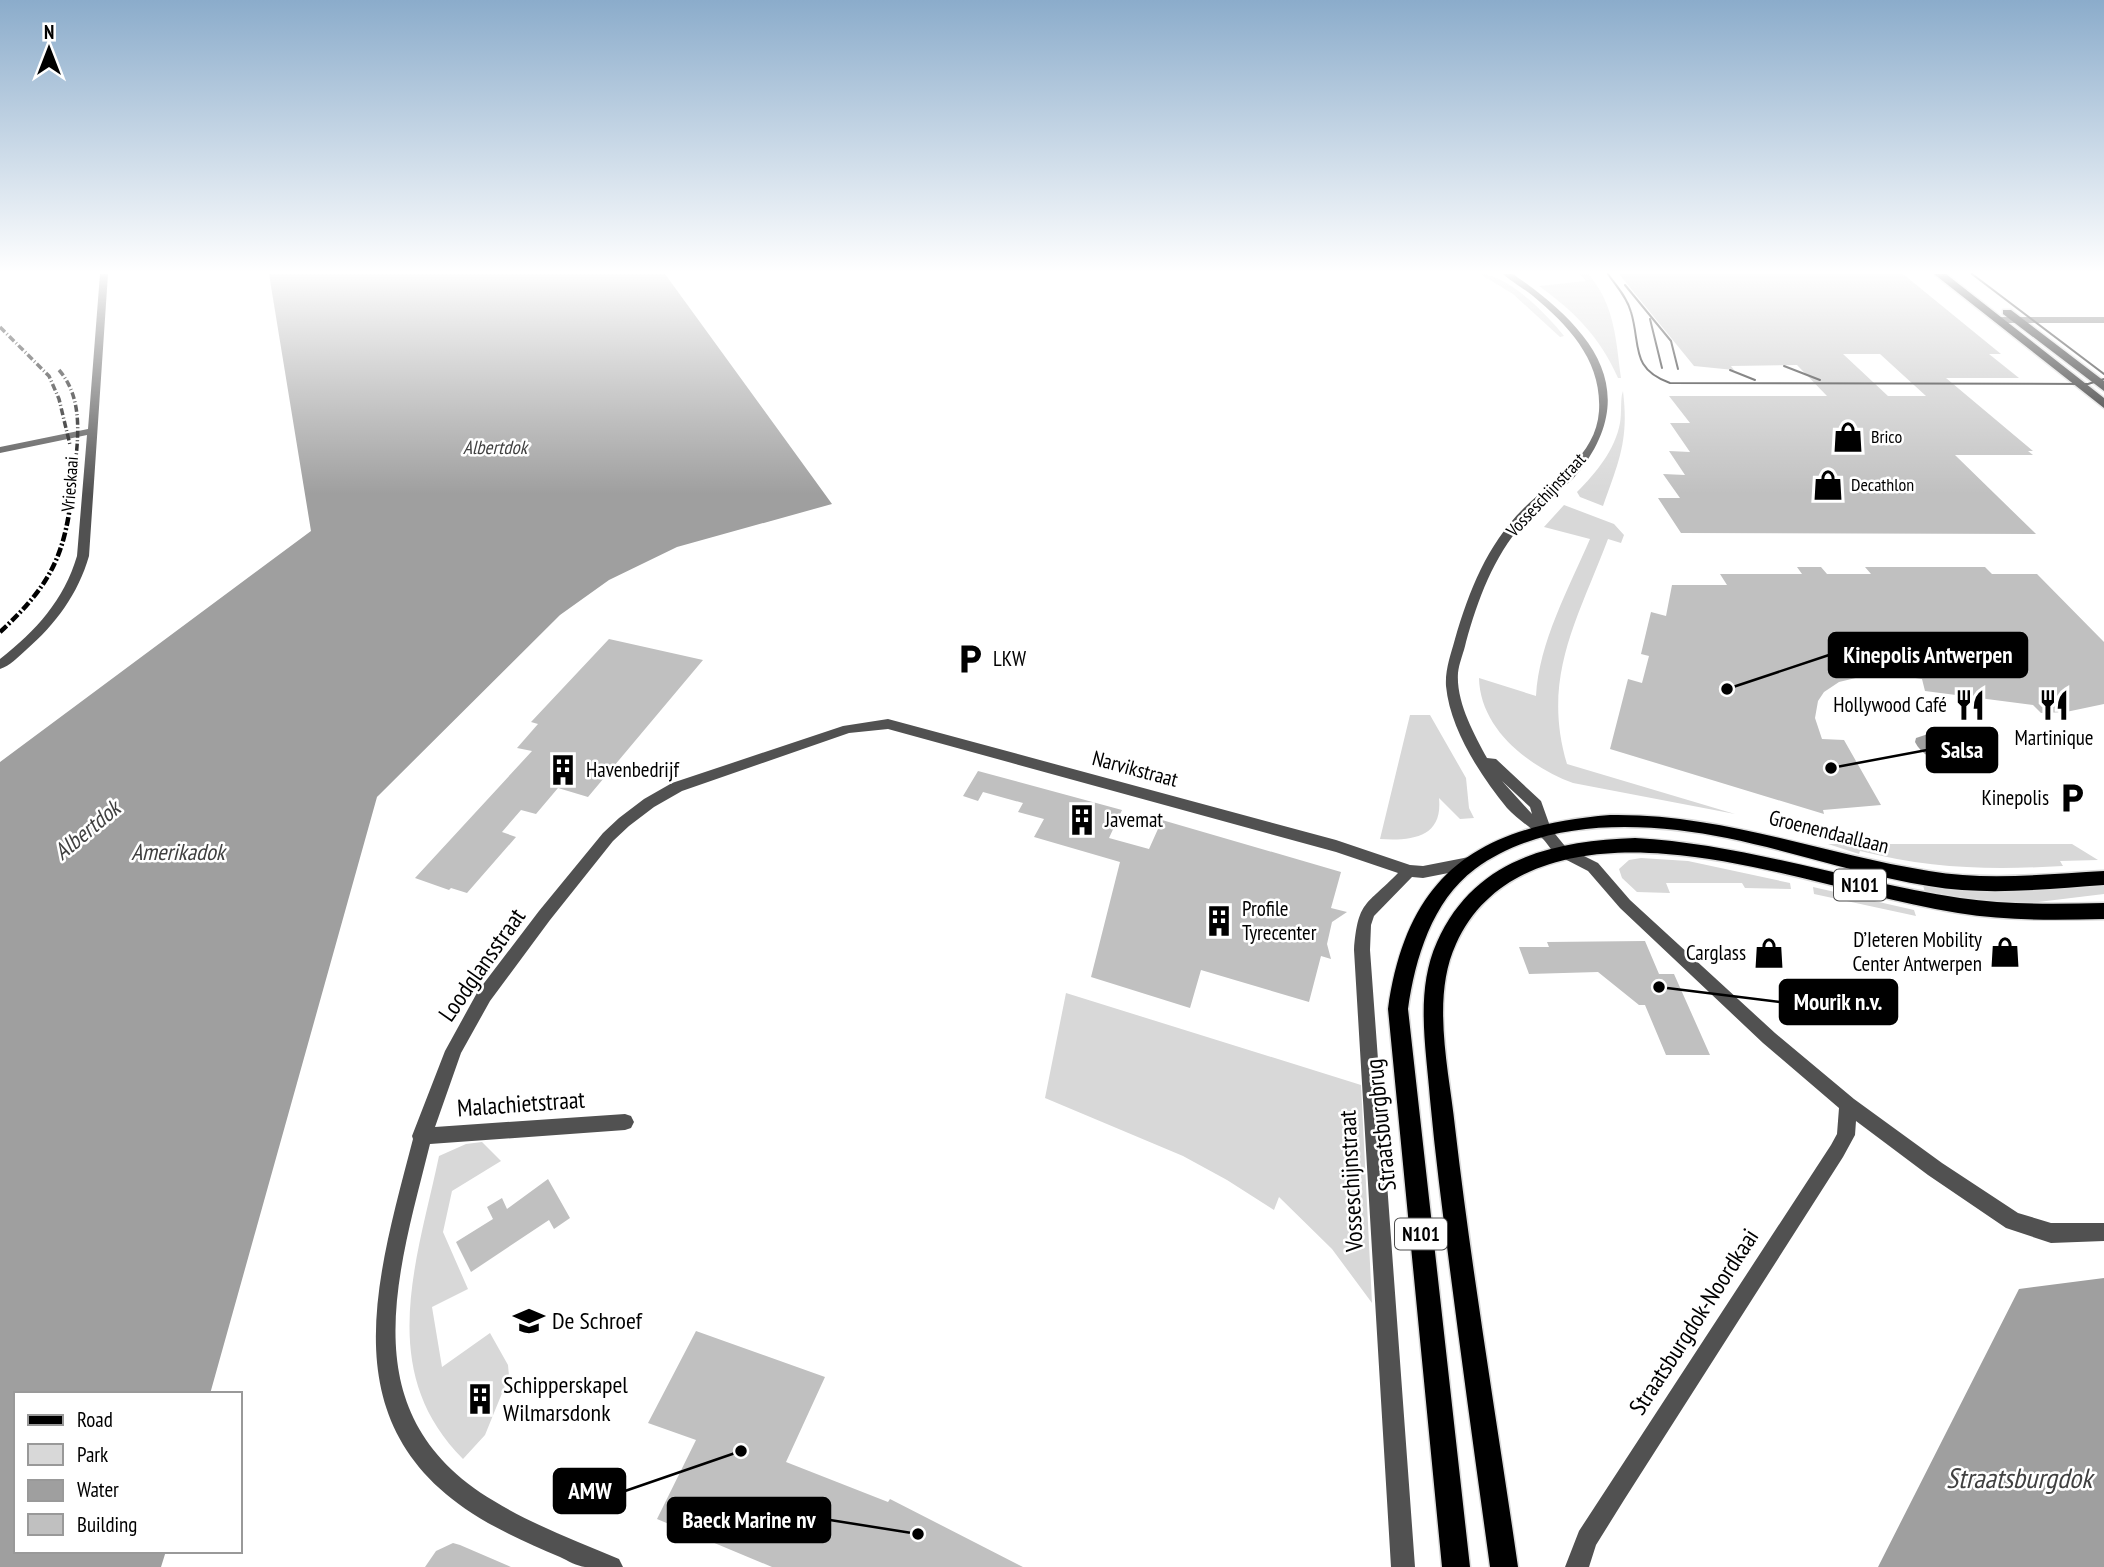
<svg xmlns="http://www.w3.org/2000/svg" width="2104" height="1567" viewBox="0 0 2104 1567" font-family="'PT Sans Narrow',sans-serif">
  <rect width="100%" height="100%" fill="#fff"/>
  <path fill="#d8d8d8" d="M1480 274C1507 274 1548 315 1564 336L1560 337 1513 294Z
    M1580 274H1588C1615 304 1616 341 1621 378H1618C1600 337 1575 312 1539 286L1586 281Z
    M1623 391C1629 440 1619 461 1603 506L1580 497 1577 492C1596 473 1615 450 1620 423 1622 413 1620 398 1623 391Z
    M1564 505 1614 524 1624 535 1621 543 1608 539C1578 619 1541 677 1567 764L1735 814 1573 783C1529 767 1480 729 1479 678L1536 696C1539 642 1569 588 1590 539L1544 527Z
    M1410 715H1430L1466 778 1469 808 1474 818 1460 819 1439 798C1443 837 1413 841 1380 839Z
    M1828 844H2072L2098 860 2060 861 2063 866C1990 870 1932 869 1860 851L1859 854Z
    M1641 858 1688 861 1790 883 1791 889 1745 888 1742 883H1666L1670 893 1637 892 1622 878 1619 869 1629 860Z
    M1923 885 2005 892 2104 885V894L2030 903 1982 901 1925 893Z
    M1813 887 1914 910 1916 916 1814 894Z
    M1066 993 1361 1085 1372 1303 1332 1249 1279 1197 1274 1210 1227 1180 1183 1156 1045 1098Z
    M482 1142 501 1161 452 1191 443 1232 468 1289 432 1307 442 1367 490 1333 508 1365 509 1376 485 1435 463 1459C375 1371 417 1261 439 1156L466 1144Z"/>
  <path fill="#9f9f9f" d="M269 274H665L832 504 677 547 609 580 560 615 377 797 210 1394H16V1551H166L161 1567H0V762L311 531Z
    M1931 733C1944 736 1963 742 1961 758 1946 768 1923 758 1915 742L1916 738Z
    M2104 1278V1567H1878L2019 1289Z"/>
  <path fill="#c0c0c0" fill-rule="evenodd" d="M1619 274H1903L2001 354H1989L2019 378H1946L2033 451H2028L2033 455H1955L2036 534 1681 533 1658 498H1680L1663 474 1685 475 1669 451 1690 452 1670 423H1690L1669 396H1827L1797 365 1731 366 1734 370 1694 366ZM1843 354H1880L1926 396H1888Z
    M1797 567H1821L1827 574H1871L1865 567H1985L1992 574H2037L2104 642V704L2066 712 2041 713 2033 705 1925 691 1922 679 1902 676H1864L1839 682 1824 692 1818 701 1815 718 1822 739 1844 740 1881 805 1823 810 1824 814 1610 749 1628 679 1642 683 1649 656 1641 654 1651 612 1666 616 1672 585H1727L1720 574H1802Z
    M609 639 703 660 588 797 558 788 536 814 521 810 502 832 516 837 467 893 451 888 449 890 415 878 532 751 517 748 538 724 531 722Z
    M978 771 1122 810 1109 838 1149 849 1162 820 1341 872 1331 908 1347 912 1332 922 1327 944 1331 959 1321 956 1309 1002 1201 970 1190 1008 1091 977 1120 862 1034 837 1044 819 1018 812 1023 803 983 792 978 801 963 796Z
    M1645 941 1659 974H1674L1710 1055H1666L1645 1005H1639L1598 972 1529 974 1519 947H1549L1547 942Z
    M548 1179 570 1218 554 1229 549 1220 471 1272 456 1242 493 1219 487 1207 502 1198 507 1209Z
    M696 1331 825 1377 786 1462 888 1502 890 1499 1023 1567H772L657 1519 696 1440 648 1423Z
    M453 1543 460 1545 511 1567H425L436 1551Z"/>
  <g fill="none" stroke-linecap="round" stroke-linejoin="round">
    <defs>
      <path id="primary" d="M1934 274H1946L2104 398V408Z
        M2003 310H2011L2104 381V391L2003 314Z
        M1610 815C1722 813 1820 854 1929 871 1987 881 2046 874 2104 871V885C2046 889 1987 896 1929 886 1861 875 1795 852 1727 838 1647 822 1545 817 1475 869 1432 901 1415 959 1408 1009L1470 1567H1442L1388 1009C1407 873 1479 826 1610 815Z
        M1635 838C1747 844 1851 882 1960 898 2008 905 2056 904 2104 903V919C2055 920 2007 921 1958 913 1860 897 1766 862 1666 854 1586 847 1493 862 1456 944 1431 998 1449 1070 1455 1127 1472 1274 1497 1421 1518 1567H1490C1476 1465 1462 1364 1449 1262 1442 1208 1435 1153 1430 1099 1426 1047 1415 991 1437 942 1474 859 1552 841 1635 838Z"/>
    </defs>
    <use href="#primary" stroke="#dbdbdb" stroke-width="3"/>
    <path fill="#515151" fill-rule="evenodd" d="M100 274H108L89 556C78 594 56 624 26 650 18 657 10 666 0 669V659C36 631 64 600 77 556L87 435 0 453V447L88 429Z
      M2104 317V323H1997L1993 320 1997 317Z
      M888 719 1336 840 1410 865 1423 866 1469 857 1474 859 1476 863 1474 867 1469 869 1423 878 1412 877 1374 916 1371 925 1370 950 1415 1567H1391L1354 950C1358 900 1366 906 1398 873L1336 852 888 729 849 733 682 791 654 807 629 826 613 841 550 920 490 1001 461 1053 435 1127 625 1114 631 1116 634 1122 631 1128 625 1130 430 1144C397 1277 350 1415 494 1501 533 1525 577 1541 619 1559L623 1567C610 1567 597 1567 585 1567 577 1566 568 1561 560 1557 536 1547 512 1536 488 1523 328 1432 375 1285 413 1139L412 1136 445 1051 478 991 539 911 603 833 619 818 644 799 672 783 843 726Z
      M1562 845 1598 863 1630 900 1775 1033 1854 1099 1942 1163 2018 1213 2051 1223H2104V1241L2051 1243 2006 1228 1928 1175 1856 1121 1855 1135 1843 1157 1624 1500 1596 1545 1589 1567H1565L1579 1531 1831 1145 1837 1134 1839 1108 1763 1043 1620 908 1588 871 1557 855 1555 851 1557 847Z"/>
    <path fill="#515151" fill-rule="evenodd" d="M1503 274H1513C1586 325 1646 387 1578 473 1562 492 1539 504 1523 523 1493 558 1478 599 1466 642 1464 652 1459 663 1458 673 1456 702 1474 734 1487 758L1496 759 1541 801 1551 829 1569 851 1567 855C1563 856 1561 858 1557 855 1552 852 1548 844 1543 839 1532 828 1518 820 1507 808 1480 775 1450 729 1446 686 1445 669 1451 654 1455 639 1469 591 1487 545 1523 509 1552 480 1596 457 1599 411 1602 361 1569 326 1533 296 1523 288 1512 282 1503 274ZM1502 781 1530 807 1532 814Z"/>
    <use href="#primary" fill="#000" fill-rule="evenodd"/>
    <path stroke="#000" stroke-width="2" d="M1608 274C1616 286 1627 297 1631 312 1641 345 1630 369 1670 383L2088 384 2104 379
      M1972 274 2104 374
      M1625 285 1671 341 1678 369
      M1650 319 1662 368
      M1784 366 1820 380
      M1730 370 1755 380"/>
    <path stroke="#000" stroke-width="3.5" stroke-dasharray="7 2.5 1 2.5" stroke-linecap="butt" d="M0 327 49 376 59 399 70 445
      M59 370C86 401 77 446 73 484"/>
    <path stroke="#000" stroke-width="4.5" stroke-dasharray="9 2.5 2 2.5" stroke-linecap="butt" d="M0 632C53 583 66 553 73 482"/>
  </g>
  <linearGradient id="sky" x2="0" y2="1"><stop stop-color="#8baccb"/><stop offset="0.55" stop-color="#fff"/><stop offset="1" stop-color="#fff" stop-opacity="0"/></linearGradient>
  <rect width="2104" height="494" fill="url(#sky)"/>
  <defs>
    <symbol id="shop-bare" viewBox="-9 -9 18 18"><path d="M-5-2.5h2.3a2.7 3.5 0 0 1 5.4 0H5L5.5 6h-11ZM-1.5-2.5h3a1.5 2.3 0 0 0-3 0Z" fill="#000" stroke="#fff" stroke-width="2.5" paint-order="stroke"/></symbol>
    <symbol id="parking-bare" viewBox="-9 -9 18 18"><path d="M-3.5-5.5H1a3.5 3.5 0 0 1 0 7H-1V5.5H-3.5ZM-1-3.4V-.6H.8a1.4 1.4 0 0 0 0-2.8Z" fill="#000" stroke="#fff" stroke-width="2.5" paint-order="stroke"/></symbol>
    <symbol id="restaurant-bare" viewBox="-9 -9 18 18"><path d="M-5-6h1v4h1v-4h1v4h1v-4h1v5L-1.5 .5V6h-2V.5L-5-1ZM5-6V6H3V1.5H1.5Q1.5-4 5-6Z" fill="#000" stroke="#fff" stroke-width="2.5" paint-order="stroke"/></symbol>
    <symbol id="building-bare" viewBox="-9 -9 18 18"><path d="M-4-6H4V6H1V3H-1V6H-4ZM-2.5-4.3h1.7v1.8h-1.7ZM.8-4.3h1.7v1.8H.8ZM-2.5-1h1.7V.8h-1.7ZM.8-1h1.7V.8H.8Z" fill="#000" stroke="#fff" stroke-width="2.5" paint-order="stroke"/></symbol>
    <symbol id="school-bare" viewBox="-9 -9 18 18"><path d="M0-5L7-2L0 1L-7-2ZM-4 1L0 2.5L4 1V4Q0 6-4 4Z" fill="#000" stroke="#fff" stroke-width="2.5" paint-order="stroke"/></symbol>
  </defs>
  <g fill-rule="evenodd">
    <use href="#shop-bare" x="1826" y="415" width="44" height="44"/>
    <use href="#shop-bare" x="1806" y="463" width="44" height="44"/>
    <use href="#parking-bare" x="948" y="637" width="44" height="44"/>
    <use href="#restaurant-bare" x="1948" y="683" width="44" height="44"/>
    <use href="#restaurant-bare" x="2032" y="683" width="44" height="44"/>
    <use href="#building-bare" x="541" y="748" width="44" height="44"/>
    <use href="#parking-bare" x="2050" y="776" width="44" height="44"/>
    <use href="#building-bare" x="1060" y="798" width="44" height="44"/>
    <use href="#building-bare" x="1197" y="899" width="44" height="44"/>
    <use href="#shop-bare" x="1983" y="930" width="44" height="44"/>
    <use href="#shop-bare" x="1747" y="931" width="44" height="44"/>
    <use href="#school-bare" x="507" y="1299" width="44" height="44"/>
    <use href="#building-bare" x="458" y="1377" width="44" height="44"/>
  </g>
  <g text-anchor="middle" stroke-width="5" stroke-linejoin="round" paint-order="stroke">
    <g font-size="18" fill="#000" stroke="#fff" text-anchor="start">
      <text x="1871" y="443">Brico</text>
      <text x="1851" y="491">Decathlon</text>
    </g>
    <g font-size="18" fill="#000" stroke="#fff">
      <text transform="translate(70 484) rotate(-86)" y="6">Vrieskaai</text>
      <text transform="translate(1546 495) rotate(-47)" y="6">Vosseschijnstraat</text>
    </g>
    <g font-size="19" font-style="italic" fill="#404040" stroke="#fff">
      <text x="495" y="454">Albertdok</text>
    </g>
    <g fill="#fff" stroke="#4c4c4c" stroke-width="2">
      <rect x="1834" y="869.5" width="52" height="31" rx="5"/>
      <rect x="1395" y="1218.5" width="52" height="31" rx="5"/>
    </g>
    <g font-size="19" font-weight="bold" fill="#000">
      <text x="1860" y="892">N101</text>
      <text x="1421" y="1241">N101</text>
    </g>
    <g font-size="21" fill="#000" stroke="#fff" text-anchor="start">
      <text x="993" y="666">LKW</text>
      <text x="1947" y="712" text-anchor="end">Hollywood Café</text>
      <text x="2054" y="745" text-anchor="middle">Martinique</text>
      <text x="586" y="777">Havenbedrijf</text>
      <text x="2049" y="805" text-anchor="end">Kinepolis</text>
      <text x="1105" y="827">Javemat</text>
      <text x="1242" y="916">Profile<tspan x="1242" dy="24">Tyrecenter</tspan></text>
      <text x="1982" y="947" text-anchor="end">D’Ieteren Mobility<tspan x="1982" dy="24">Center Antwerpen</tspan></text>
      <text x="1746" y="960" text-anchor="end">Carglass</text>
    </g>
    <g font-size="21" fill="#000" stroke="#fff">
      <text transform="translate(1135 769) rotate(15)" y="7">Narvikstraat</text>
      <text transform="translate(1829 832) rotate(14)" y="7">Groenendaallaan</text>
    </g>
    <g font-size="23" font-style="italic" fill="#404040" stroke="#fff">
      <text transform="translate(87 830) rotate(-40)" y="8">Albertdok</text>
      <text x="178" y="860">Amerikadok</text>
    </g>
    <g font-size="24" fill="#000" stroke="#fff">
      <text transform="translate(482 965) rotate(-55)" y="8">Loodglansstraat</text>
      <text transform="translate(521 1104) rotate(-4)" y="8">Malachietstraat</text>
      <text transform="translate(1381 1125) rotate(-96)" y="8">Straatsburgbrug</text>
      <text transform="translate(1351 1181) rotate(-93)" y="8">Vosseschijnstraat</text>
      <text transform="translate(1694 1322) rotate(-57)" y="8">Straatsburgdok-Noordkaai</text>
    </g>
    <g font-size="24" fill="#000" stroke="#fff" text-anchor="start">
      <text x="552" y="1329">De Schroef</text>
      <text x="503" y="1393">Schipperskapel<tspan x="503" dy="28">Wilmarsdonk</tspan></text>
    </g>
    <g font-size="28" font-style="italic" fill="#404040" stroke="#fff">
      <text x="2019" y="1488">Straatsburgdok</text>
    </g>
  </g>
  <path fill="none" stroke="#000" stroke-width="2.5" d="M1727 689L1829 655M1831 768L1927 750M1659 987L1780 1002M741 1451L625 1491M918 1534L830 1520"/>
  <g fill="#000" stroke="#fff" stroke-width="2.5">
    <circle cx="1727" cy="689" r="7"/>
    <circle cx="1831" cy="768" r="7"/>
    <circle cx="1659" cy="987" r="7"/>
    <circle cx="741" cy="1451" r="7"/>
    <circle cx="918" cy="1534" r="7"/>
  </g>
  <g fill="#000" stroke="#000" stroke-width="2.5">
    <rect x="1829" y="633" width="198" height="44" rx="7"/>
    <rect x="1927" y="728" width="70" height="44" rx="7"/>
    <rect x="1780" y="980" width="117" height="44" rx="7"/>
    <rect x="554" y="1469" width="71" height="44" rx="7"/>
    <rect x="668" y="1498" width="162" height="44" rx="7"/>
  </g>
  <g font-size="23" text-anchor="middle" font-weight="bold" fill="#fff">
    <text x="1928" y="663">Kinepolis Antwerpen</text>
    <text x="1962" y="758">Salsa</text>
    <text x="1838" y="1010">Mourik n.v.</text>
    <text x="590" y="1499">AMW</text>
    <text x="749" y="1528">Baeck Marine nv</text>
  </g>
  <rect x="14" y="1392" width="228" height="161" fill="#ffffff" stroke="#999999" stroke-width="2"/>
  <rect x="28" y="1415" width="35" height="10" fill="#000000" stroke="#999999" stroke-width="2"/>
  <text x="77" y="1427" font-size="21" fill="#000000">Road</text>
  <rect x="28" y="1444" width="35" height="21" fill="#d8d8d8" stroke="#999999" stroke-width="2"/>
  <text x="77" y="1462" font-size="21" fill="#000000">Park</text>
  <rect x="28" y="1480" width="35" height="21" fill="#9f9f9f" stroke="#999999" stroke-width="2"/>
  <text x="77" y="1497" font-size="21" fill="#000000">Water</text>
  <rect x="28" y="1514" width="35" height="21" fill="#c0c0c0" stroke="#999999" stroke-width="2"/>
  <text x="77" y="1532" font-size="21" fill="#000000">Building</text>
  <g transform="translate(49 49)" stroke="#ffffff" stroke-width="5" paint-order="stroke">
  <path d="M0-5L12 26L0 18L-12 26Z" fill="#000000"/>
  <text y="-10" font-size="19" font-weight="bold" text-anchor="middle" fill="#000000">N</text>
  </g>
</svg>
